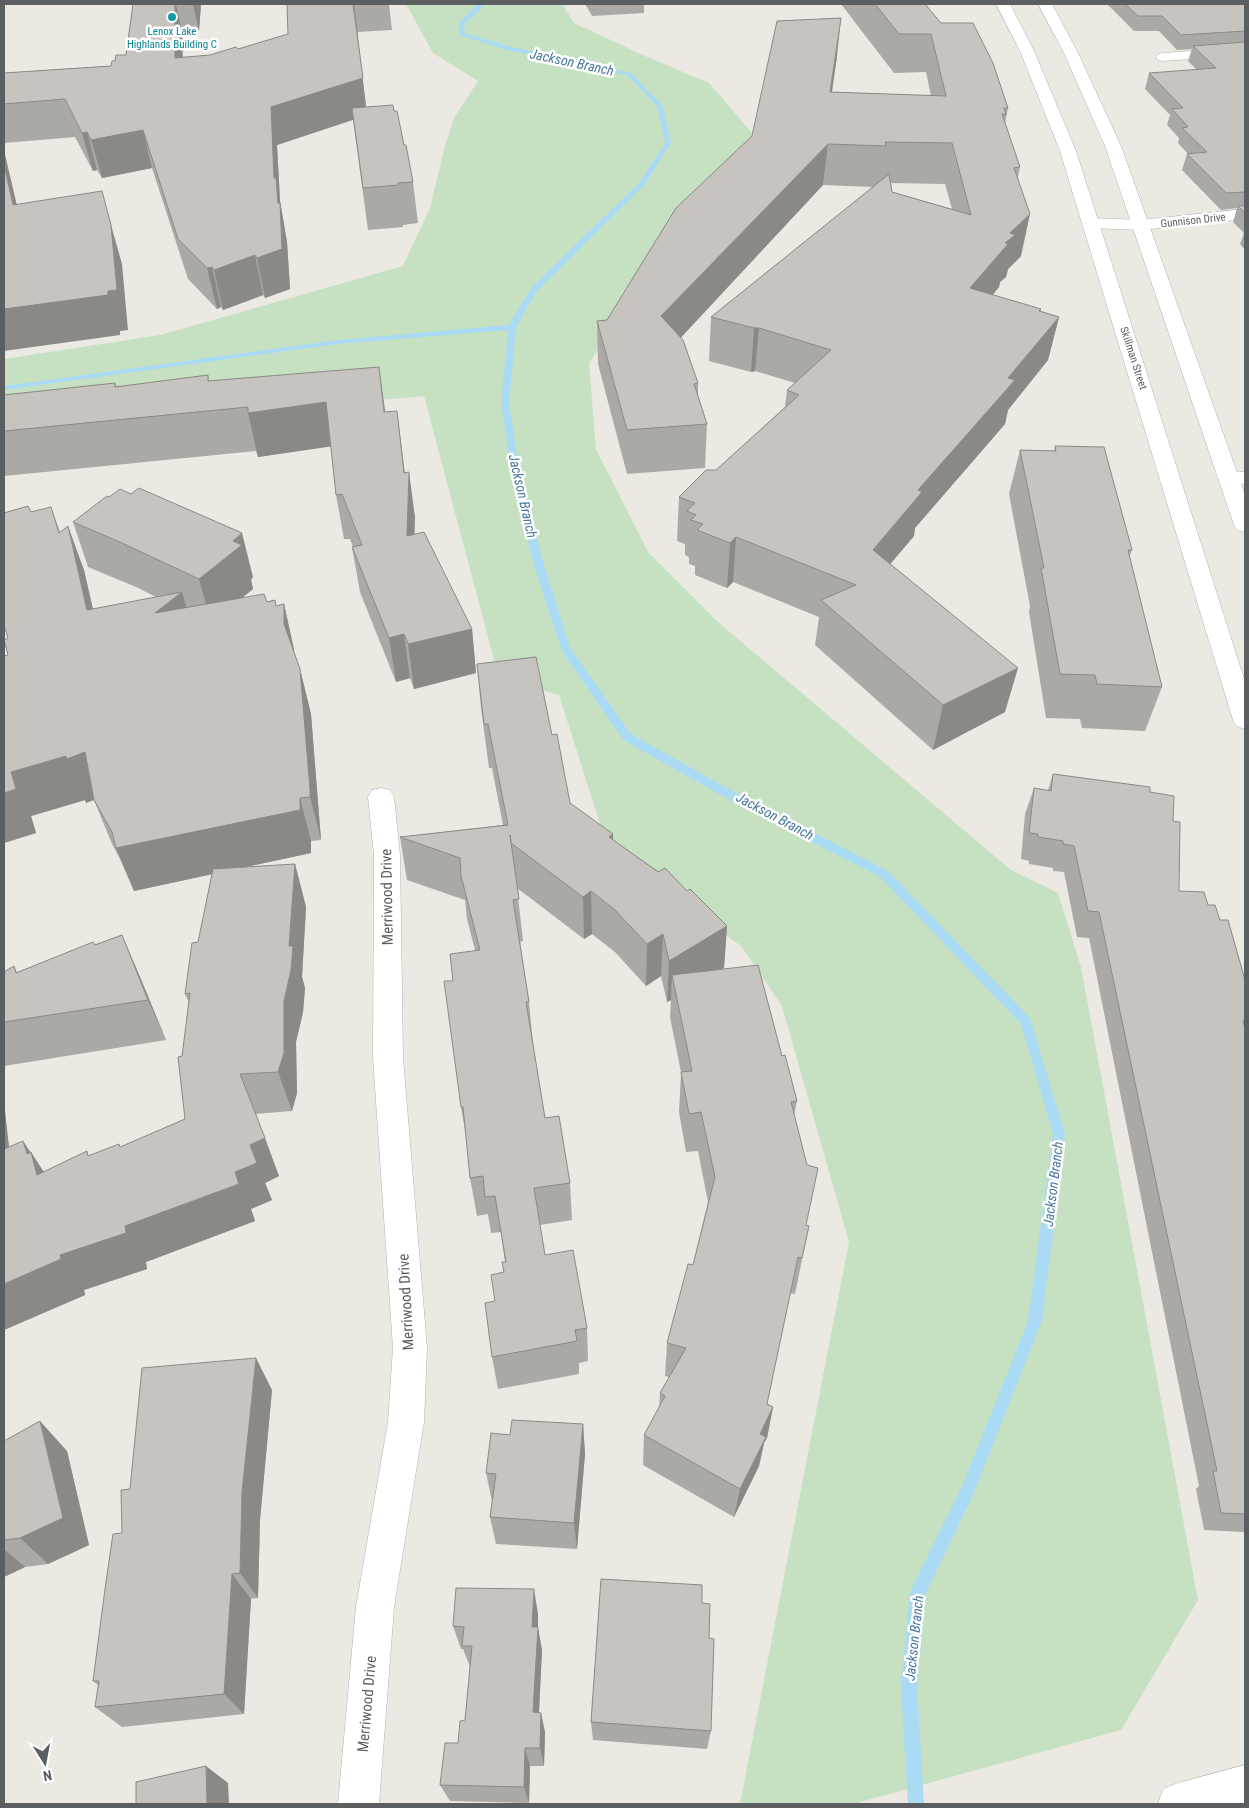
<svg xmlns="http://www.w3.org/2000/svg" width="1249" height="1808" viewBox="0 0 1249 1808" font-family="'Roboto Condensed',sans-serif">
  <rect width="100%" height="100%" fill="#ece9e3"/>
  <path fill="#c5e1c2" d="M406 4H562L574 23 645 56 709 83 753 134 746 175 663 254 589 363 596 449 648 552 719 623 1011 870 1058 893 1081 967 1198 1600 1121 1730 853 1804H740L849 1242 782 1006 741 946 608 849 559 695 499 678 424 396 4 434V359L160 335 403 266 430 208 445 146 454 118 478 81 433 53Z"/>
  <g fill="none" stroke-linecap="round" stroke-linejoin="round">
    <path fill="#abdaf4" fill-rule="evenodd" d="M478 4H484L479 11 465 23 464 33 512 47 631 73 663 106 671 143 645 184 537 291 516 327 509 404 520 475 544 565 570 648 631 734 725 787 888 871 1030 1018 1065 1134 1042 1321 973 1495 926 1593 917 1687 924 1804H908L901 1687 910 1592 962 1486 1028 1321 1053 1134 1021 1024 880 877 717 793 623 740 562 651 534 565 512 475 501 404 508 330 338 344 4 390V386L338 340 509 325 531 288 640 182 665 143 657 106 627 75 511 51 459 35V22Z"/>
    <defs>
      <path id="street" d="M1245 47V55L1163 61 1158 60 1156 57 1158 54 1163 53Z
        M1245 209V219L1141 230 1091 228 1085 227 1082 223 1085 219 1091 218 1141 220Z
        M1228 471 1245 472V484L1221 481 1217 477 1221 473Z
        M381 788 390 790 394 797 400 855 403 1058 427 1348 424 1422 394 1607 379 1804H338L356 1607 388 1422 393 1348 373 1058 374 855 368 797 372 790Z"/>
      <path id="secondary" d="M996 4H1010L1034 51 1076 151 1245 682V729L1236 726 1233 720 1060 151 1020 51Z
        M1038 4H1052L1078 53 1121 146 1245 495V532L1237 530 1234 525 1105 146 1064 53Z
        M1245 1765V1804H1158L1163 1789 1178 1783Z"/>
    </defs>
    <use href="#street" stroke="#b0b4b7" stroke-width="1"/>
    <use href="#secondary" stroke="#b0b3b6" stroke-width="1"/>
    <use href="#street" fill="#fff" fill-rule="evenodd"/>
    <use href="#secondary" fill="#fff" fill-rule="evenodd"/>
  </g>
  <path fill="#aba9a5" fill-rule="evenodd" d="M133 4H201L199 31 182 32 183 57 210 55 238 49 288 34 287 4H389L392 30 357 32 366 107 394 111 404 145 413 182 418 223 403 225V227L368 230 353 120 277 145 280 201 287 242 290 289 265 298 263 295 223 310 221 307 217 309 188 279 152 168 102 178 97 170 93 171 75 137 4 143V73L111 66 115 61 126 55Z
    M585 4H644V13L592 16Z
    M841 4H925L1008 108 1005 123 1020 167 1018 177 1021 256 1008 269 1006 277 1000 282 999 287 993 295 1040 311 1059 317 1048 360 1008 410 1005 424 915 528 914 536 890 564 1005 712 933 750 815 645 819 617 733 582 727 588 695 575V566L689 564V557L685 555V544L677 541 679 497 716 470 785 407 787 390 795 383 755 371 751 372 709 361 711 317 873 187 823 185 681 337 698 383V395L707 424 705 468 627 474 598 364 597 321 607 320 837 56 832 92 931 96 926 72 894 73ZM891 183 945 184 952 209 892 192Z
    M1107 4H1245V250L1240 244 1244 233 1233 222 1237 208 1221 210 1182 170 1187 154H1188L1178 143 1179 138 1167 125 1170 115 1145 89 1149 73 1197 70 1188 61 1192 49 1177 50 1159 31H1134Z
    M208 375 209 381 385 412 405 473 415 517 414 534 472 629 476 673 414 689 410 678 396 682 360 592 352 547H353L350 539H344L336 495 331 446 258 457 256 451 4 476V395L115 383 117 387Z
    M1055 446 1132 550 1129 557 1162 687 1145 731 1082 728 1080 719 1046 718 1029 612 1030 606 1009 494 1020 450 1054 451Z
    M51 507 60 532 84 570 93 609 156 597 136 587 88 567 73 522 253 577 251 580 253 589 242 598 267 602 276 606 284 604 294 652 300 669 311 714 321 840 311 841V853L246 867 295 864 306 907 302 977 305 988 303 1012 296 1042 297 1093 292 1111 255 1114 279 1176 265 1183 272 1200 251 1209 255 1221 146 1262 147 1269 84 1290 85 1295 4 1330V1102L9 1147 23 1141 44 1172 89 1156 121 1147 185 1119 182 1056 189 1003 185 994 198 942 212 874 134 891 120 859 112 844 94 800 86 803 85 800 31 816 36 833 4 843 8 638 31 512Z
    M477 664 552 735 570 803 613 840 687 891 727 926 724 968 721 969 782 1056 797 1101 794 1116 806 1225 809 1226 795 1294 790 1293 767 1404 773 1407 767 1438 764 1443 759 1466 734 1517 643 1465 644 1435 659 1408 660 1393 669 1377 665 1376 667 1343 693 1265 708 1202 698 1151 686 1152 679 1112 681 1072 670 1017 671 1000 667 1002 661 976 646 986 615 952 592 934 584 939 517 888 523 941 520 942 529 1002 533 1043 545 1118 570 1183 572 1220 540 1225 545 1255 587 1328 588 1361 579 1363V1374L498 1389 492 1357 495 1301 504 1272 505 1262 501 1232 491 1233 488 1214 477 1216 470 1178 467 1142 461 1107 453 981 475 950 467 919 465 900 407 880 400 837 503 825 492 768H489L481 708Z
    M1053 774 1150 792 1173 821 1179 891 1208 905 1220 920 1245 980V1532L1204 1530 1196 1489 1199 1486 1089 938 1077 937 1064 872 1053 871V868L1029 864V861L1021 859 1025 814 1034 788 1048 790Z
    M122 935 140 977 166 1040 4 1066V972L14 966 17 972Z
    M272 1390 260 1520 258 1598 251 1599 244 1714 122 1727 95 1707 98 1685 93 1681 130 1489Z
    M583 1424 585 1454 577 1549 496 1544 490 1517 492 1501 486 1473 510 1435Z
    M4 1441 67 1451 89 1545 48 1564 25 1567 4 1577Z
    M702 1603 709 1638 711 1731 707 1749 593 1740 591 1722Z
    M538 1614V1628L542 1650 539 1713 545 1732 544 1766H530L529 1803 450 1801 440 1785 458 1743 465 1720 470 1667 463 1649H461L453 1626Z"/>
  <path fill="#8b8986" d="M175 4H176L182 32 183 94 175 58Z
    M193 4H201L199 31Z
    M354 4 367 115 277 145 280 201 287 242 290 289 265 298 257 258 274 178 271 107Z
    M841 18 837 56 826 131 830 92Z
    M143 130 152 168 102 178 91 140Z
    M87 132 97 170 93 171 82 133Z
    M828 144 823 185 661 359V316Z
    M4 150 26 244 13 205 4 165Z
    M1030 214 1021 256 1008 269 1006 277 1000 282 999 287 961 331 970 288 1010 233Z
    M111 225 122 264 128 330 120 331V335L4 351V309Z
    M255 255 263 295 223 310 214 270Z
    M212 267 221 307 217 309 207 268Z
    M1041 309 1031 351 1059 317 1048 360 1008 410 1005 424 915 528 914 536 865 594 873 550 918 490 1008 378 1039 311Z
    M754 328H759L755 371 751 372Z
    M379 367 385 410 390 456 384 412Z
    M326 402 334 446 258 457 248 413Z
    M397 411 408 499 409 472 415 517 413 580 407 536Z
    M68 526 84 570 103 654 87 610Z
    M242 533 253 577 251 580 253 589 211 623 199 579 233 541Z
    M736 537 733 582 727 588 730 543Z
    M182 592 195 636 155 613Z
    M284 604 294 649V669L284 624Z
    M472 629 476 673 414 689 408 644Z
    M404 634 410 678 396 682 389 638Z
    M1018 668 1005 712 933 750 943 705Z
    M300 669 311 714 321 840 310 797Z
    M85 752 103 796 86 803 85 800 31 816 36 833 4 843V793L11 772 66 756Z
    M300 798 311 841V853L134 891 116 848Z
    M613 834 614 877 609 837Z
    M295 864 306 907 302 977 305 988 303 1012 296 1042 297 1093 292 1111 278 1072 284 1001 289 946Z
    M591 891 592 934 584 939 583 897Z
    M727 926 724 968 676 997 672 975 671 1000 667 1002 669 961Z
    M663 934 661 976 646 986 647 944Z
    M122 935 140 977 166 1040 148 1000Z
    M4 1102 14 1193 4 1178Z
    M265 1138 279 1176 265 1183 272 1200 251 1209 255 1221 146 1262 147 1269 84 1290 85 1295 4 1330V1284L60 1255 125 1226 235 1172 250 1145Z
    M23 1141 32 1155 31 1152 55 1190 37 1175 27 1154Z
    M256 1358 272 1390 260 1520 258 1598 240 1573 242 1492Z
    M773 1407 767 1438 764 1443 759 1466 734 1517 740 1489 760 1434Z
    M40 1421 67 1451 89 1545 48 1564 20 1538Z
    M583 1424 585 1454 577 1549 574 1523Z
    M4 1549 25 1567 4 1577Z
    M232 1574 251 1599 244 1714 224 1694Z
    M534 1589 538 1614V1628L542 1650 538 1731 533 1712 532 1627Z
    M541 1713 545 1732 544 1766 540 1748Z
    M525 1748 530 1766 529 1803 524 1787Z
    M206 1766 228 1783 229 1804H207Z"/>
  <path fill="#c7c4c0" stroke="#8b8986" d="M133 4H175V58L210 55 236 47 238 49 288 34 287 4H353L363 78 271 107 274 178H276L278 203H280L282 249 257 258 255 255 214 270 212 267 207 268 178 239 143 130 91 140 87 132 82 133 65 99 4 104V73L111 66 112 61H115L116 55H126Z
    M875 4H925L941 23H973L993 63 1008 108H1004L1006 115 1002 114 1020 167 1014 168 1030 214 1010 233 1015 235 1005 243 1008 244 970 288 1041 309 1039 311 1059 317 1008 378 1015 380 918 490 922 492 873 550 1018 668 943 705 821 600 856 585 736 537 730 543 697 530 703 524 691 520 696 515 687 511 695 503 679 497 706 470H716L799 395 787 390 831 350 759 328H754L711 317 889 174 892 192 971 215 952 143 885 142 886 146 828 144 661 316 683 340 698 383 694 384 707 424 627 430 597 321 607 320 676 208 752 136 777 21 841 18 830 92 946 96 931 34H899Z
    M1125 4H1245V31L1181 35 1162 16H1138Z
    M1245 42V192L1226 193 1187 154 1207 152 1182 128 1188 127 1172 109 1183 108 1149 73 1216 68 1193 46Z
    M393 105 394 111H397L404 145H406L413 182 398 183V185L363 188 352 108Z
    M4 165 13 205 102 191 111 225 117 290 108 291V295L4 309Z
    M1245 205V213L1238 206Z
    M379 367 384 412 397 411 404 473 409 472 407 536 424 532 472 629 408 644 404 634 389 638 352 547 362 545 342 494 336 495 326 402 248 413V407L4 431V395L115 383V387L208 375V381Z
    M1055 446 1104 447 1132 550H1128L1162 687 1097 684 1095 675 1060 674 1041 568H1044L1020 450 1056 451Z
    M139 488 242 533 233 541 242 545 199 579 122 543 73 522 107 496 109 497 120 489 131 494Z
    M28 506 31 512 51 507 59 533 68 526 87 610 182 592 155 613 264 594 267 602 275 600 276 606 284 604V624L300 669 310 789V797L300 798V810L116 848 112 832 94 800 85 752 67 759 66 756 11 772 16 789 4 793V656L8 655 4 640 8 638 4 625V513Z
    M536 657 552 735 557 734 570 803 613 834 609 837 658 872 665 868 687 891 690 889 727 926 669 961 663 934 647 944 615 910 591 891 583 897 511 843 510 835 519 899 513 900 529 1002H526L545 1118 559 1116 570 1183 534 1188 545 1255 573 1250 587 1328 575 1330 577 1341 492 1357 485 1303 495 1301 491 1275 504 1272 502 1262H506L495 1196 485 1197 483 1176 470 1178 463 1107H461L444 981H453L450 954 480 950 461 876 460 858 400 837 508 825 488 724H484L477 664Z
    M1053 774 1150 787V792L1174 796 1173 821 1180 822 1179 891 1204 892 1208 905H1215L1220 920H1228L1245 980V1021H1243L1245 1029V1514L1221 1513 1213 1471H1217L1099 912 1088 911 1074 846 1063 844V841L1038 837V834L1029 833 1034 788 1051 791Z
    M295 864 289 946H293L291 970 284 1001V1053L278 1072 240 1074 265 1138 250 1145 257 1163 235 1172 239 1184 125 1226 126 1233 60 1255 61 1259 4 1284V1149L23 1141 27 1154 31 1152 37 1175 87 1151 88 1156 119 1144 120 1147 185 1119 178 1057 182 1056 190 993 185 994 192 943 198 942 213 869Z
    M122 935 148 1000 4 1022V972L14 966 16 973 93 942 95 945Z
    M758 965 782 1056 785 1055 797 1101 791 1102 807 1165 818 1168 806 1225 809 1226 802 1258 798 1257 767 1404 773 1407 760 1434 766 1437 740 1489 644 1435 665 1396 660 1393 686 1348 667 1343 688 1264 693 1265 715 1177 701 1112 689 1114 681 1072 692 1071 672 975Z
    M256 1358 242 1492 240 1573 232 1574 224 1694 95 1707 99 1681H93L105 1589 113 1534 122 1533 121 1490 130 1489 142 1368Z
    M512 1420 583 1424 574 1523 490 1517 496 1474 486 1473 491 1433 510 1435Z
    M40 1421 63 1518 20 1538 4 1540V1441Z
    M601 1579 702 1585V1603L710 1604 709 1638 714 1639 711 1731 591 1722Z
    M456 1588 534 1589 532 1627H538L533 1712 541 1713 540 1748H525L524 1787 440 1785 445 1743H458L460 1721 465 1720 472 1646H462L464 1627 453 1626Z
    M206 1766 207 1804H136V1782Z"/>
  <circle fill="#0f9aa8" stroke="#fff" stroke-width="2" cx="172" cy="17" r="5"/>
  <g text-anchor="middle" stroke-width="5" stroke-linejoin="round" paint-order="stroke">
    <g font-size="11" fill="#0d838f" stroke="#fff">
      <text x="172" y="35">Lenox Lake<tspan x="172" dy="13">Highlands Building C</tspan></text>
    </g>
    <g font-size="11" fill="#5b5f62" stroke="#fff">
      <text transform="translate(1193 220) rotate(-6)" y="4">Gunnison Drive</text>
      <text transform="translate(1134 358) rotate(72)" y="4">Skillman Street</text>
    </g>
    <g font-size="14" font-style="italic" fill="#47779c" stroke="#fff">
      <text transform="translate(572 62) rotate(12)" y="5">Jackson Branch</text>
      <text transform="translate(523 496) rotate(77)" y="5">Jackson Branch</text>
      <text transform="translate(775 816) rotate(28)" y="5">Jackson Branch</text>
      <text transform="translate(1053 1184) rotate(-83)" y="5">Jackson Branch</text>
      <text transform="translate(914 1638) rotate(-84)" y="5">Jackson Branch</text>
    </g>
    <g font-size="15" fill="#5b5f62" stroke="#fff">
      <text transform="translate(387 897) rotate(-91)" y="5">Merriwood Drive</text>
      <text transform="translate(406 1302) rotate(-93)" y="5">Merriwood Drive</text>
      <text transform="translate(367 1704) rotate(-85)" y="5">Merriwood Drive</text>
    </g>
  </g>
  <rect width="1249" height="1808" fill="none" stroke="#5b5f62" stroke-width="10"/>
  <g transform="translate(45 1763) rotate(169)" stroke="#ffffff" stroke-width="4" paint-order="stroke">
  <path d="M0-4L9 19L0 12L-9 19Z" fill="#5b5f62"/>
  <text y="-8" font-size="14" font-weight="bold" text-anchor="middle" fill="#5b5f62">N</text>
  </g>
</svg>
